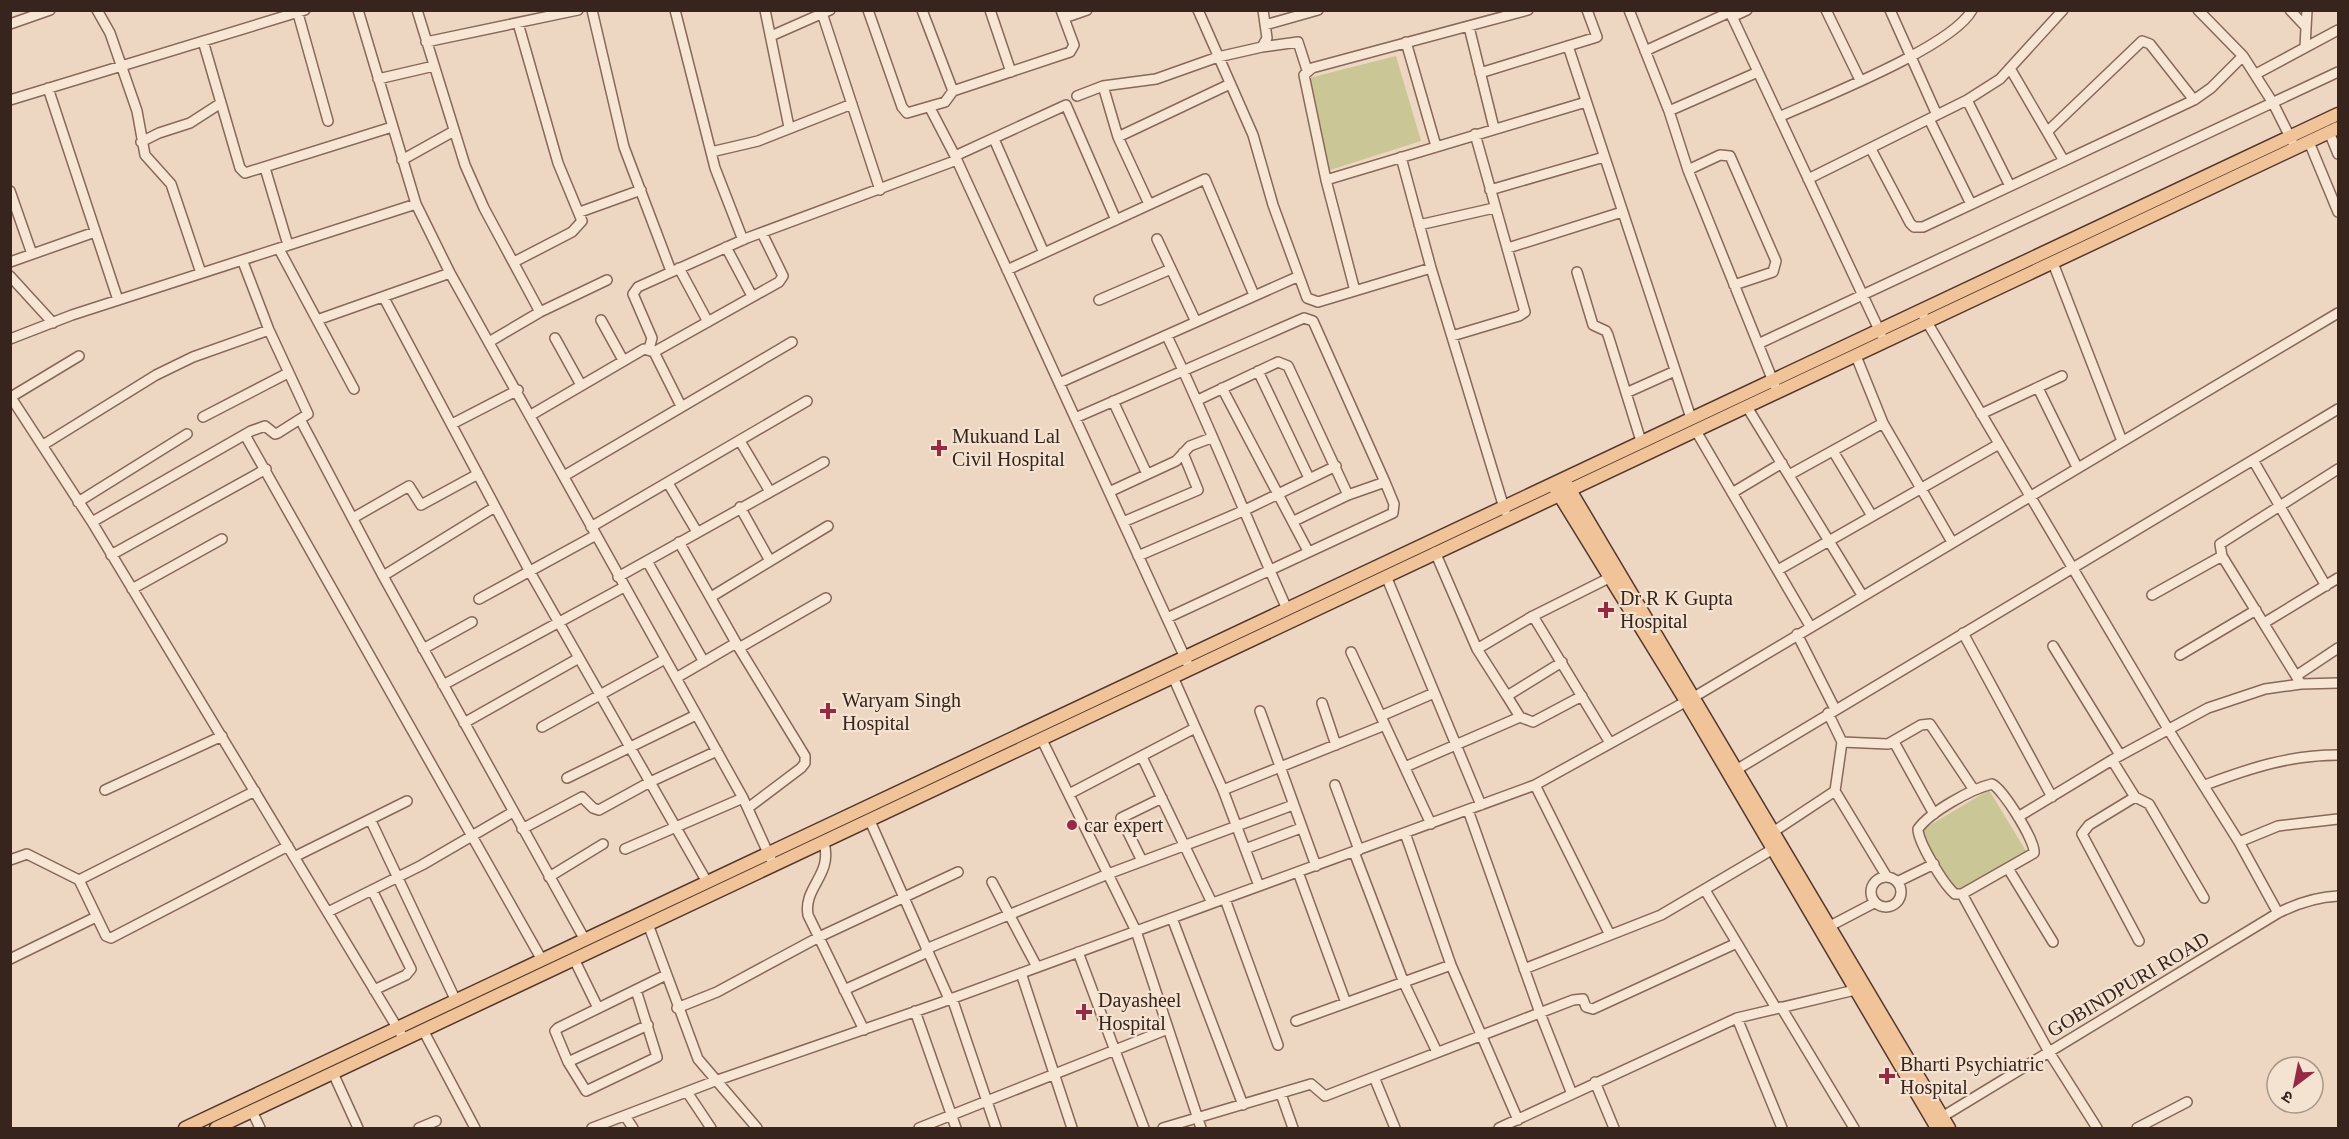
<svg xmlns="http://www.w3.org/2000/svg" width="2349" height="1139" viewBox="0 0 2349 1139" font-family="'Times New Roman','Noto Sans Devanagari',serif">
  <rect width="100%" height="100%" fill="#edd7c2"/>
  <path fill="#cbc696" d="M1396 56 1421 141 1327 171 1309 78Z
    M1989 790 2026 851 1957 892 1920 831Z"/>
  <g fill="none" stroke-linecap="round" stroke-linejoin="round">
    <defs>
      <path id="minor" d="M97 10 110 33 137 111 145 155 171 184 201 273
        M297 10 328 121
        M358 10 416 204 450 273 743 798 774 866
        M417 10 465 165 484 208 540 312
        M592 10 624 147 671 271
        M675 10 715 168 743 240
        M765 10 789 127
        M868 10 902 107 907 113 945 102 953 91 1070 52 1074 45 1061 10
        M922 10 953 91
        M990 10 1011 72
        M1198 10 1253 135 1273 205 1307 298 1318 302 1431 268
        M1629 10 1669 111 1688 170 1775 386
        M1729 10 1881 334
        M1826 10 1860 80
        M1890 10 1937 115
        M2198 10 2243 56 2273 103 2292 141
        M2290 10 2305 26
        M822 13 880 190
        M1732 17 1747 10
        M1064 18 1087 10
        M10 24 50 10
        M1265 25 1318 10
        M1469 27 1494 128
        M771 36 830 10
        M203 41 240 168 245 173 392 127
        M426 42 578 10
        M1406 42 1436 146
        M1568 46 1691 418
        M1262 47 1298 42 1307 70
        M2305 47 2307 10
        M1645 51 1730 12
        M2011 70 2064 161
        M1480 73 1597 37 1587 10
        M2256 74 2338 30
        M378 79 434 66
        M1103 86 1118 137 1149 204
        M48 88 118 300
        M1077 96 1103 86 1156 79 1218 57 1262 47 1267 38 1263 10
        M10 100 305 10
        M1967 100 2010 186
        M930 108 955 156 1187 662
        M1669 111 1758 72
        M1779 117C1821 98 1952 47 1972 10
        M1929 119 1971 204
        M2048 131 2142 41 2150 44 2194 100
        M2329 132 2338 154
        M1118 137 1230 84
        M994 139 1044 253
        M141 142 159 133 190 123 221 103
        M2309 142 2338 212
        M1871 149 1910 223 1914 227H1923L2194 100 2211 88 2243 56
        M711 152 758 141 852 104
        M955 156 1066 105 1116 220
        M1401 157 1431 268 1505 511
        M402 160 454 131
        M265 168 288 245
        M1688 170 1720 155 1730 156 1776 261 1773 272 1734 285
        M1808 179 1967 100 2000 79 2063 10
        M1326 180 1586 102
        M1490 190 1604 157
        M10 191 32 254
        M580 212 641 190
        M1419 225 1494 208
        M1157 239 1196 322
        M726 247 752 296
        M1508 248 1622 212
        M279 249 354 389
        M10 262 95 232
        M514 262 572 232 582 221 558 163 518 23
        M2053 263 2122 441
        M679 268 708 322
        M1007 270 1205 179 1254 295
        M1577 272 1593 325 1606 331 1608 335 1641 441
        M10 276 53 323
        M1355 291 1326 180 1304 75 1312 68 1528 10
        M384 298 530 572 707 882
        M1099 300 1171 269
        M1924 317 2168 729 2239 842 2278 913
        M317 320 450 273
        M601 320 623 360
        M1167 336C1210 426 1246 518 1287 609
        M1452 336 1519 316 1525 312 1475 134
        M555 338 581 385
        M10 339 72 315 416 204
        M489 342 540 312 607 280
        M1758 344 2338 72
        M649 349 652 338 633 294 638 287 747 238 957 160
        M654 352 681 406
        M1856 356 1883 423 1952 542
        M1258 371 1309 478
        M1059 383 1297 277
        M1222 388 1308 551
        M2038 388 2077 467
        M1626 393 1675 371
        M10 396 92 522 404 1039
        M11 397 79 356
        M1198 400 1278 362 1288 366 1348 495
        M1113 401 1147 474
        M1747 407 1862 595
        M1981 414 2062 376
        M531 415 644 349 654 352 779 282 783 276 762 233
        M203 417 288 373
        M1075 418 1304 318 1313 321 1385 482 1394 504 1393 513 1167 618
        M301 421 383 576 585 940
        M452 424 518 390
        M1696 431 1810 626
        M245 435 542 960
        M740 441 769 490
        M43 445 156 375 193 357 269 330
        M1833 451 1872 516
        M2253 460 2326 586
        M1789 475 1883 423
        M564 476 792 342
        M668 483 697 532
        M1109 492 1176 461 1190 446 1211 438
        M1732 493 1782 463
        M78 502 187 434
        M740 507 770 561
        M353 518 409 486 421 505 478 474
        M1294 521 1348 495 1385 482
        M92 522 251 431 265 426 275 434 278 433 308 414 269 330 243 262
        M1123 522 1198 490 1183 453
        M591 527 807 401
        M679 542 739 648 805 756V763L801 768 748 808
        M1435 552 1477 649 1507 696
        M111 555 266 469
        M1138 556 1245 510 1336 466
        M647 561 704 662
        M1778 570 1999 444
        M383 576 495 507
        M1386 576 1481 805
        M618 577 824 462
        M132 589 222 539
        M2152 595 2222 556
        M711 597 828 526
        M479 599 596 535
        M1533 616 1610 743
        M2264 623 2338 578
        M1963 633 2052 797
        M1797 634 1835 709
        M2053 646 2120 755
        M739 648 826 598
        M423 649 472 622
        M1477 649 1533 616 1609 578
        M1351 652 1431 824
        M2180 655 2256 610
        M1562 662 1507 696 1520 717 1533 722 1582 696
        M2296 676 2338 648
        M1173 677 1223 790 1259 886
        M676 678 736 643
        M2301 684 2222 556 2220 544 2338 469
        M443 685 624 587
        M1322 703 1336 745
        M1260 711 1316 866
        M1381 716 1434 693
        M464 723 579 658
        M542 727 665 659
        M1042 740 1136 931 1201 1128
        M1842 742 1888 744 1921 725 1930 724 1974 790
        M1894 742 1934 814
        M1142 757 1212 903
        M2112 760 2135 797 2149 804 2204 898
        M1405 767 1520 717
        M1736 770 2338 409
        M567 778 696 715
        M1992 784C2003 789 2036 842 2034 853L1962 894H1955C1944 885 1918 842 1918 829 1930 812 1971 789 1992 784Z
        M1335 785 1359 850
        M1535 785 1610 935
        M2205 785C2250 768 2290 755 2338 755
        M105 790 222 736
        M1223 790 1385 725
        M1835 791 1887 877
        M1069 794 1195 728
        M2135 797 2089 825 2082 834 2139 941
        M1468 810 1540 1013 1572 1094
        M2018 817 2112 760 2208 708 2265 689 2301 684 2338 683
        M371 821 456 1001
        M870 821 949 999
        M522 829 582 797 593 808 599 810 650 782 717 751
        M1773 832 1835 791 1842 742 1828 713
        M1405 833 1451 965 1518 1120
        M2239 842 2278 826 2338 819
        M824 843C833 875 803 887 808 915L864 1030
        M625 849 743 798
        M1245 849 1301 828
        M1354 852 1404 983 1437 1052
        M294 857 407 801
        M10 860 27 854 79 880 106 936 111 938 288 846
        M1142 861 1121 818 1162 798
        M2009 870 2053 942
        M1298 872 1346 1003
        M1871 892a15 15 0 1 1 30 0a15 15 0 1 1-30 0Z
        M549 877 603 844
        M79 880 255 791
        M992 882 1037 967
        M1897 882 1934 864
        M372 890 411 969 406 975 374 990
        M1705 890 1776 1008
        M1962 894 2049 1052 2097 1128
        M1225 899 1278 1045
        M328 912 422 865 513 812
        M1172 918 1243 1105
        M648 924 698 1059 757 1128
        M1830 926 1874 903
        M926 949 1108 874 1293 805
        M1078 952 1144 1128
        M10 959 96 917
        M574 959 598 1008
        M1524 969 1661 915 1773 849
        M1021 973 1072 1128
        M636 990 657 1057 586 1091 568 1062 555 1031 558 1028C594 1010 630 993 666 975
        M844 990 928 952
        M952 998 996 1128
        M1781 1007 1854 1128
        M677 1008 717 992 819 937 958 872
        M915 1011 956 1128
        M1737 1018 1782 1128
        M1296 1021 1451 965
        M423 1030 475 1128
        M568 1062 648 1025
        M333 1073 358 1128
        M1374 1077 1395 1128
        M1595 1082 1614 1128
        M687 1092 711 1128
        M1281 1094 1293 1128
        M252 1111 260 1128
        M625 1116 633 1128
        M1942 1117 2278 913C2298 903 2316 897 2338 896
        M419 1128 436 1121
        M592 1128 715 1081 937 1004 1535 785 1694 697 2338 313
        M919 1128 1168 1029
        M1163 1128 1311 1084 1325 1096 1573 1000 1583 999 1586 1007 1593 1009 1737 943
        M1499 1128 1737 1018 1855 990
        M2137 1128 2187 1102"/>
      <path id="major" d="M1567 485 1949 1128
        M1555 488 1686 701 1937 1128
        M185 1128 2338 114
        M216 1128 2338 128"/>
    </defs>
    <use href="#minor" stroke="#876859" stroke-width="12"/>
    <use href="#major" stroke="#54372e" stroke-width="15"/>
    <use href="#minor" stroke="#f8e6d5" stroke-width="9"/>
    <use href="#major" stroke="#f0c399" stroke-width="12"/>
  </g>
  <g fill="#952a42" stroke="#f5e3d1" stroke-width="2">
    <path d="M936 439h6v6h6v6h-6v6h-6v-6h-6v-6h6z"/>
    <path d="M1603 601h6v6h6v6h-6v6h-6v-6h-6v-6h6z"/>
    <path d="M825 702h6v6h6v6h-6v6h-6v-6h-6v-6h6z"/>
    <circle cx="1072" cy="825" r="6"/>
    <path d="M1081 1003h6v6h6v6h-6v6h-6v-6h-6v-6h6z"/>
    <path d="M1884 1067h6v6h6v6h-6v6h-6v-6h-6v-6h6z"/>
  </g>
  <g text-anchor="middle" stroke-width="4.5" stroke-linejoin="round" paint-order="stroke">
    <g font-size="20" fill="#36241d" stroke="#f5e3d1" text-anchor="start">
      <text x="952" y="443">Mukuand Lal<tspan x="952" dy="23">Civil Hospital</tspan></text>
      <text x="1620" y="605">Dr R K Gupta<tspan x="1620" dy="23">Hospital</tspan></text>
      <text x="842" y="707">Waryam Singh<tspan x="842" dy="23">Hospital</tspan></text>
      <text x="1084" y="832">car expert</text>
      <text x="1098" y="1007">Dayasheel<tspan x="1098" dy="23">Hospital</tspan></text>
      <text x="1900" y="1071">Bharti Psychiatric<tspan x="1900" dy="23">Hospital</tspan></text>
    </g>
    <g font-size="20" fill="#36241d" stroke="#f5e3d1">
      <text transform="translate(2128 984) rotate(-31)" y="7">GOBINDPURI ROAD</text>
    </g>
  </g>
  <rect width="2349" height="1139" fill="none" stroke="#36241d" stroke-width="24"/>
  <g transform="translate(2295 1085) rotate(212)"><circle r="28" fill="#f5e3d1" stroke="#a99789" stroke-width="1.5"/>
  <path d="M0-4.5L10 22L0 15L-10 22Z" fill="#952a42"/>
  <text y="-9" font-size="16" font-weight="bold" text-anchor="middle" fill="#36241d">उ</text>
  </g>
</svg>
